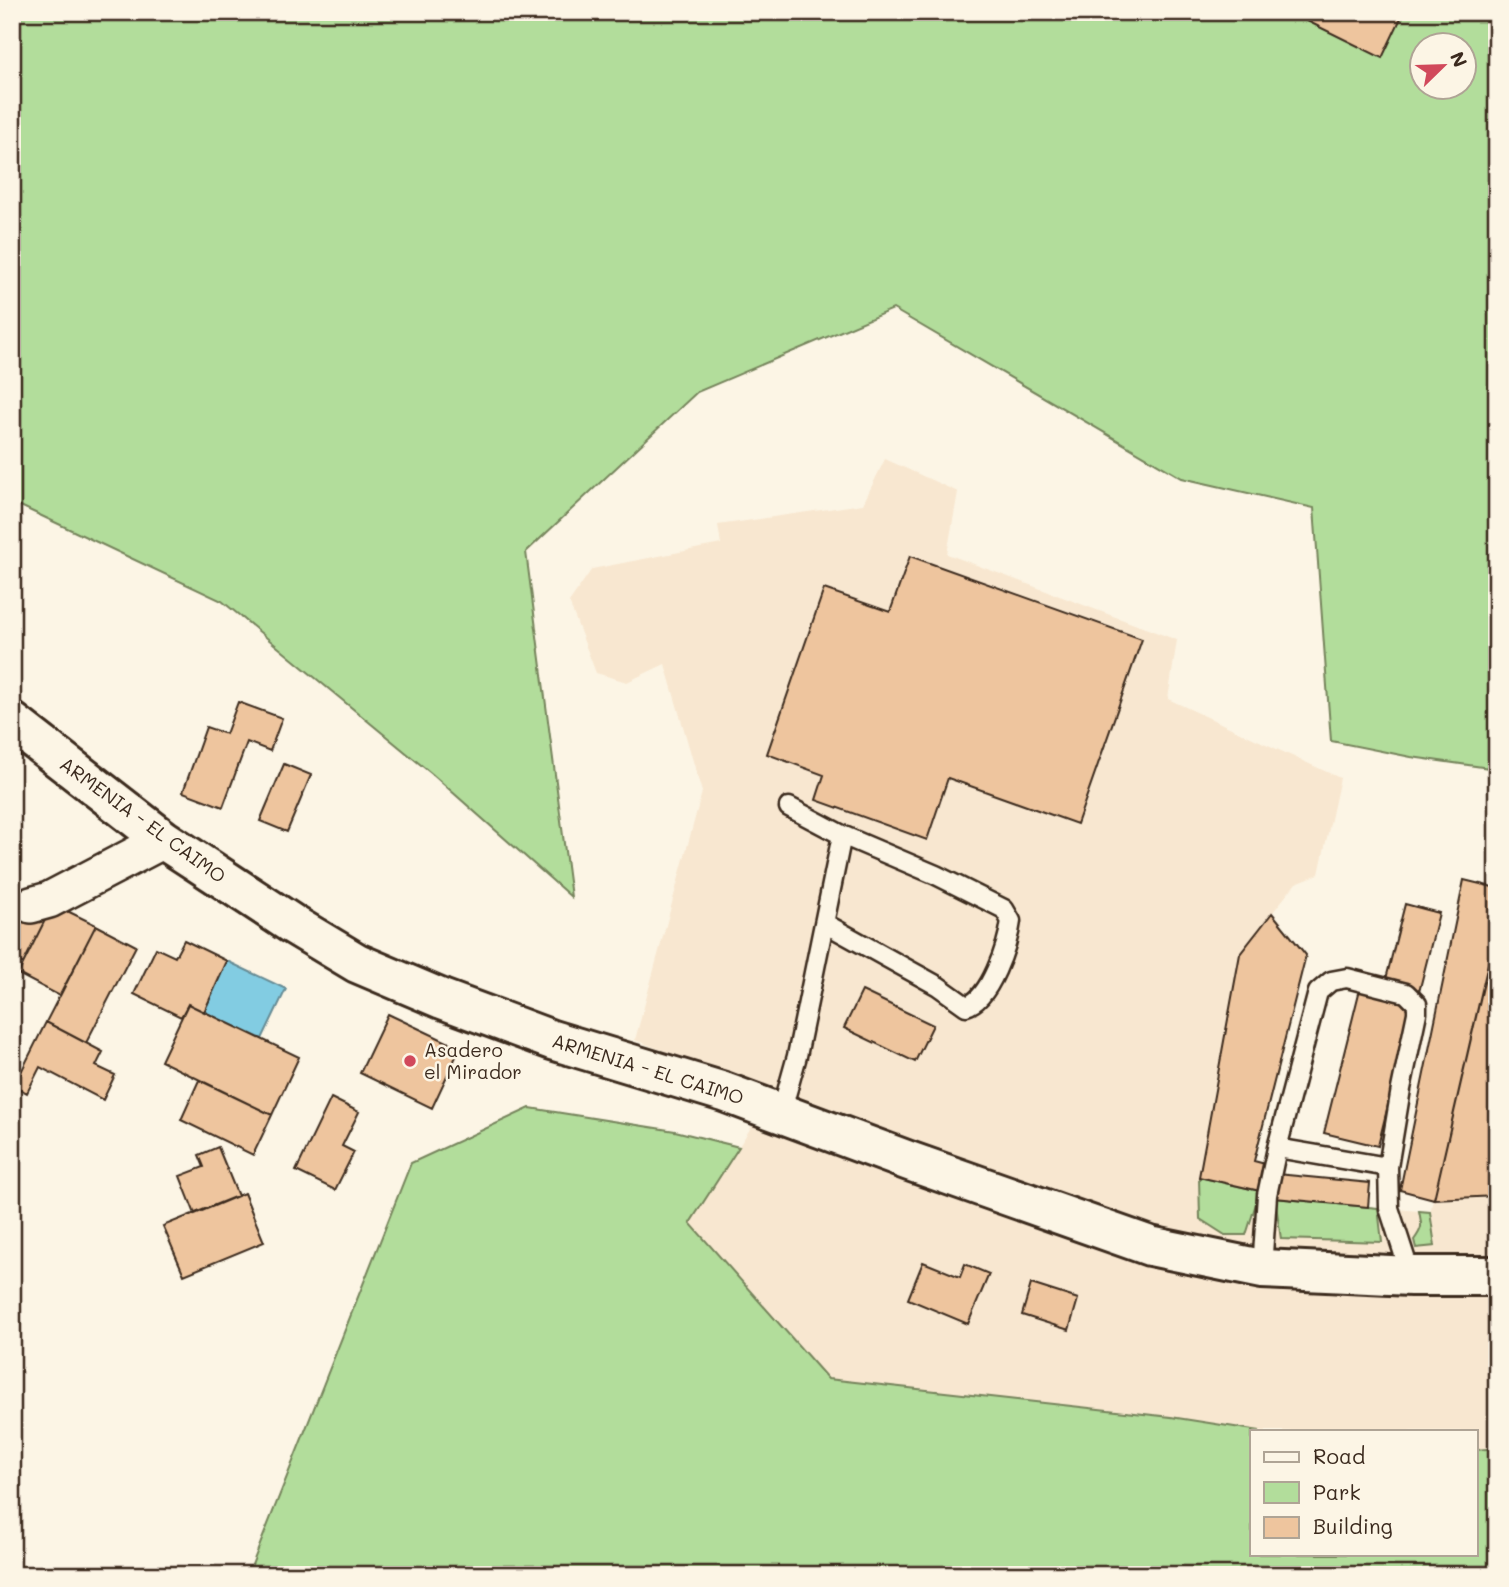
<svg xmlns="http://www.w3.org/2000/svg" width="1509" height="1587" viewBox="0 0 1509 1587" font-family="Mali,sans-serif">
  <rect width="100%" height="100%" fill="#fcf5e5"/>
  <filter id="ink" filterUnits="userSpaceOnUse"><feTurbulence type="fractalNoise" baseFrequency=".0143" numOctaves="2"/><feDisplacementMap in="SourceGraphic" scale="14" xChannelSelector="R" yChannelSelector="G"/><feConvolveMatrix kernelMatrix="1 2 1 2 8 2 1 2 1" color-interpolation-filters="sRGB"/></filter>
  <g filter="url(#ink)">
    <path fill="#f8e7d0" d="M885 459 958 492 947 554 1177 640 1168 699 1340 778 1319 874 1296 883 1240 954 1199 1177 1260 1191 1275 1198 1430 1212 1493 942 1497 943V1448L1476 1450V1431H1260L1171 1417 828 1379 690 1223 757 1118 769 1091 635 1040 702 792 665 664 627 682 596 673 569 602 592 569 721 544 718 525 863 504Z"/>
    <path fill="#b2dd9b" stroke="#76845c" stroke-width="2" fill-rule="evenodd" d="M12 12H1497V769L1411 757 1331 741 1314 508 1182 478 893 309 697 392 526 552 571 897 432 774 222 601 12 502ZM1422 46H1464V88H1422Z
      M530 1108 675 1131 739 1147 690 1223 828 1379 1171 1417 1260 1431H1252V1554H1476V1450L1497 1448V1575H248L411 1163Z
      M1199 1177 1260 1191 1246 1235H1225L1200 1219Z
      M1275 1198 1378 1208 1382 1242 1281 1239Z
      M1419 1211 1430 1212 1435 1246 1416 1248 1414 1240C1423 1228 1422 1226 1419 1211Z"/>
    <path fill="#82cce2" stroke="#668b94" stroke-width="2" d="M227 961 286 989 262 1039 204 1012Z"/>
    <path fill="#eec59e" stroke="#3b2a1e" stroke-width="2" d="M1289 12H1389L1401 18 1382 58Z
      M910 556 1142 639 1077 824 948 778 927 840 816 800 824 775 767 754 824 589 890 612Z
      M238 702 282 718 270 751 247 742 223 807 183 792 206 727 226 734Z
      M284 764 311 775 287 832 260 821Z
      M1464 880 1497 888V926L1434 1199 1400 1190Z
      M17 901 47 916 23 964 12 958V910Z
      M53 904 96 925 60 996 18 974Z
      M1405 904 1439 913 1419 992 1385 983Z
      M1272 913 1306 955 1254 1161 1269 1165 1260 1191 1199 1177 1240 954Z
      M96 925 136 946 86 1043 46 1022Z
      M184 940 227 961 204 1012 188 1004 181 1017 134 994 156 948 175 957Z
      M1493 942 1497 943V1196L1434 1199Z
      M1360 989 1413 1003 1378 1146 1324 1133Z
      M862 991 933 1025 915 1062 844 1028Z
      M188 1004 299 1057 272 1115 161 1061Z
      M388 1014 460 1048 432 1108 360 1073Z
      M46 1022 103 1052 96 1066 115 1075 103 1100 40 1067 27 1093 14 1086Z
      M199 1080 272 1115 253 1155 181 1120Z
      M331 1098 359 1112 342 1146 354 1152 335 1190 296 1171Z
      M218 1147 238 1196 195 1214 180 1176 204 1167 199 1155Z
      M1277 1174 1370 1183 1368 1207 1275 1198Z
      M244 1193 264 1242 184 1275 163 1226Z
      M923 1262 960 1277 965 1264 989 1274 968 1324 908 1299Z
      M1031 1284 1078 1299 1069 1330 1022 1315Z"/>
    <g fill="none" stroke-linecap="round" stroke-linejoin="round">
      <defs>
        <path id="lane" d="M826 924 938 986 966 1006C990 1000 1008 944 1011 921L1004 909 936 875 842 835
          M781 1113 797 1056 842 835 789 807
          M1277 1148 1388 1167
          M1262 1269 1267 1195 1277 1148 1318 992 1331 981 1347 978 1406 993 1417 1004V1013L1401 1089 1388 1167 1389 1208 1411 1276"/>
        <path id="street" d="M31 905 49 900 164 840"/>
        <path id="secondary" d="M12 722 164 840 292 924 357 963 442 999 552 1040 724 1092 909 1161 1150 1246 1262 1269 1411 1276H1497"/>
      </defs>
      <use href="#lane" stroke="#3b2a1e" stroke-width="23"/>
      <use href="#street" stroke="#3b2a1e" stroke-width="40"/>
      <use href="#secondary" stroke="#3b2a1e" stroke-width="44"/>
      <use href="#lane" stroke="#fcf5e5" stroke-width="18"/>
      <use href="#street" stroke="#fcf5e5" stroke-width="35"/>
      <use href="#secondary" stroke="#fcf5e5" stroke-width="38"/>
    </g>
  </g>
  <circle fill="#d1495b" stroke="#fcf5e5" stroke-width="2.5" cx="410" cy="1061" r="7"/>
  <g text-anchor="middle" stroke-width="5" stroke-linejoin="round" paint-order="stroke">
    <g font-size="19" fill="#3b2a1e" stroke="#fcf5e5">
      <text transform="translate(143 820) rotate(36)" y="7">ARMENIA - EL CAIMO</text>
      <text transform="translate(648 1069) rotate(17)" y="7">ARMENIA - EL CAIMO</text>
    </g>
    <g font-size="19" fill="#3b2a1e" stroke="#fcf5e5" text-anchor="start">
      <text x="424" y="1057">Asadero<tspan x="424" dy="22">el Mirador</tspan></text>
    </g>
  </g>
  <rect width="1509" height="1587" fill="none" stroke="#fcf5e5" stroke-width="42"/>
  <rect x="21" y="21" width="1467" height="1545" fill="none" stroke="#3b2a1e" stroke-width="2.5" filter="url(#ink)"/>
  <rect x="1250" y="1430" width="228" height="126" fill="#fcf5e5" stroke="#afa495" stroke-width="2"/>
  <rect x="1264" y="1452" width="35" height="10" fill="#fcf5e5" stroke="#afa495" stroke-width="2"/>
  <text x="1313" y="1464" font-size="21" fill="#3b2a1e">Road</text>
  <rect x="1264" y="1482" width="35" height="21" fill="#b2dd9b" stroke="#afa495" stroke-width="2"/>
  <text x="1313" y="1500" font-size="21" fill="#3b2a1e">Park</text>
  <rect x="1264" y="1517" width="35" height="21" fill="#eec59e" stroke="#afa495" stroke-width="2"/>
  <text x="1313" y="1534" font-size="21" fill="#3b2a1e">Building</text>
  <g transform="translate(1443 66) rotate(67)"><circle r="33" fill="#fcf5e5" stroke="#afa495" stroke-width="2"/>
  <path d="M0-5L12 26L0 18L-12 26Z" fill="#d1495b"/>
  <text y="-10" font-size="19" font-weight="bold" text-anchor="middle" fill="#3b2a1e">N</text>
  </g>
</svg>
